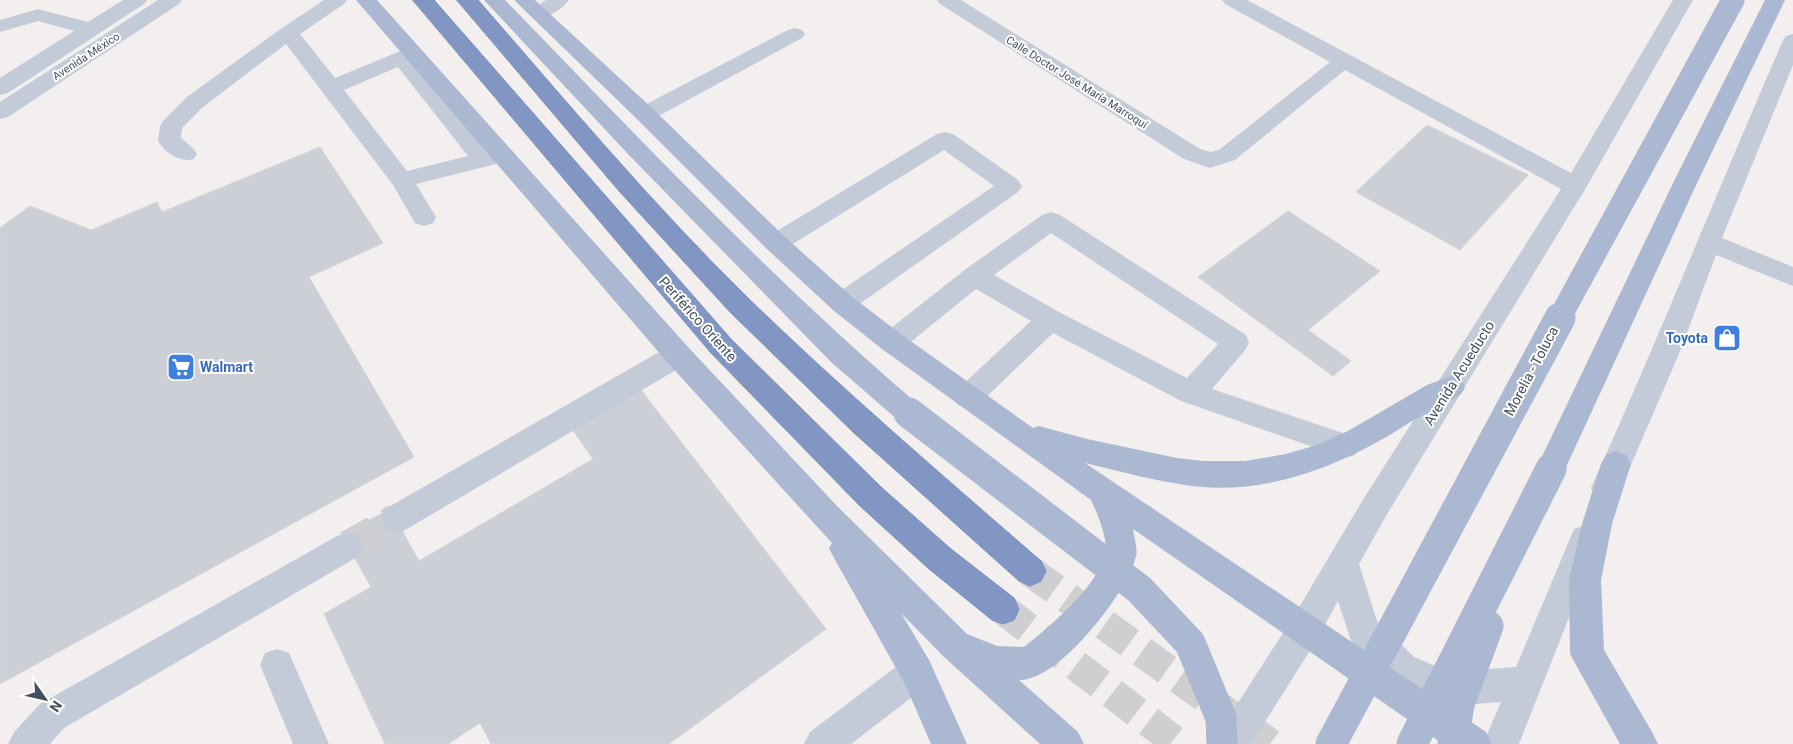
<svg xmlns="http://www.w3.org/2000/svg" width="1793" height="744" viewBox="0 0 1793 744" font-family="Roboto,sans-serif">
  <rect width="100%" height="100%" fill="#f2efee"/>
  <path fill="#cdcfd7" stroke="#d2d3db" d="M1427 125 1528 175 1460 250 1356 192Z
    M320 147 383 243 309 277 414 457 0 684V228L30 206 91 230 157 202 162 212Z
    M1288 211 1380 271 1308 330 1351 361 1333 376 1198 277Z
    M641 390 826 629 669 744H491L480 723 448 744H385L324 614 371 587 348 546 344 534 390 509 419 561 593 459 572 429Z"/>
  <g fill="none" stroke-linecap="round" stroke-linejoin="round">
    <path stroke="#cfcfd1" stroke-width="31" stroke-dasharray="31 15" stroke-linecap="butt" d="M348 546 396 519"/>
    <path stroke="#cfcfd1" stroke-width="31" stroke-dasharray="31 15" stroke-linecap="butt" d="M1030 571 1270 744
      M1003 609 1178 744"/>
    <defs>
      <path id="highway" d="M413 0H434L731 339 881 487 951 549 1014 598 1019 609 1014 620 1003 624 992 620 929 569 859 505 711 353Z
        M457 0H478C566 101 653 205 749 299 843 390 942 475 1041 561L1046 571 1041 581 1030 586 1019 581 853 432 730 312 619 191Z"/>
    </defs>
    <use href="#highway" stroke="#6c81af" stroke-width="1"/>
    <path fill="#c4cbd8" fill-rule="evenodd" d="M123 0H147L144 4 8 93 0 95V78L74 31 38 21 0 32V20L38 9 88 22Z
      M158 0H182L179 4 8 117 0 119V102Z
      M324 0H347L344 4 300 34 335 78 405 49 412 47 419 49 422 53 419 57 414 60 489 151 504 147 512 150 515 155 512 160 416 184 436 217 433 223 424 226 415 223 393 185 286 44 203 107 182 128 181 138 194 149 197 154 194 159C180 163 165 153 158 141L160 126 163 121 187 97 279 30ZM398 67 468 156 407 171 344 90Z
      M546 0H569C561 11 545 20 532 17L529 13 532 9Z
      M937 0H961L1200 149 1211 152 1219 150 1330 62 1225 4 1222 0H1247L1571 173 1673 0H1693L1587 186 1386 516 1359 564 1377 621 1414 657 1450 672 1516 667 1574 529 1585 525 1596 529 1600 539 1519 744H1483L1501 702 1450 706 1390 681 1351 641 1338 601 1316 641 1251 744H1213L1219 732 1292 619 1364 498 1561 189 1345 70 1235 160 1210 168 1184 159 940 4Z
      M795 28 802 30 805 34 802 38 653 119 645 121 637 119 634 114 637 109 788 30Z
      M1793 34V65L1722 238 1793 267V286L1716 255 1679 354 1617 497 1606 501 1595 497 1591 488C1658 340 1718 189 1783 40L1786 36Z
      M945 132 953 134 1018 180 1022 186 1018 192 851 310 842 313 833 310 829 303 833 296 994 186 944 150 785 249 776 252 767 249 764 243 767 237 937 134Z
      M1051 212 1060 215 1246 335 1249 342 1246 349 1212 389 1355 437 1360 446 1355 455 1345 458 1181 401 1053 333 978 405 968 408 958 405 954 397 958 389 1031 321 976 289 902 349 892 352 882 349 879 342 882 335 966 269 1042 215ZM1051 233 1218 344 1187 378 1059 312 994 275Z
      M678 344 688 347 692 355 688 363 407 529 396 533 385 529 381 519 385 509 668 347Z
      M348 532 359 536 364 546 359 556 64 728 50 744H8L14 732 40 704 337 536Z
      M277 649 289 653 329 744H293L260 665 265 653Z
      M917 655 929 660 934 672 929 684 851 744H804L810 732 905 660Z"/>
    <path fill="#abb8d1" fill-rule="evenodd" d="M356 0H377L688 347 838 507 967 634 997 646 1024 647C1049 627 1096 588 1105 555 1109 540 1097 513 1091 500L882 349 833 310 767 249 637 119 514 0H535L653 109 785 237 851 296 902 335 1033 428 1039 426 1087 439 1177 458 1203 461H1245L1286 454 1317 445 1348 431 1427 385 1451 376 1461 379 1465 387C1464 389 1463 392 1461 394 1459 397 1420 416 1412 421 1349 462 1277 493 1201 487 1162 483 1123 472 1085 463L1486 732 1492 744H1443L1133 529C1134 537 1138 549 1136 556 1128 592 1058 682 1019 680L1078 732 1084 744H1040L944 657 901 613 929 660 967 744H931L905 684 834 558 829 548 832 543 668 363Z
      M484 0H505C639 138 772 280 919 405L923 413 919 421 909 425 899 421 831 362 628 154Z
      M1765 0H1785L1698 181 1561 478 1551 482 1541 478 1536 469 1674 181Z
      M1616 451 1626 455 1631 464 1612 524 1601 580 1604 650 1652 732 1658 744H1620L1570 654 1569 580 1582 524 1601 464 1606 455Z"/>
    <use href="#highway" fill="#8196c3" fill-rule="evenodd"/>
    <path stroke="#abb8d1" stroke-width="23" d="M1559 319 1733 0"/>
    <path stroke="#abb8d1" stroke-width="31" d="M909 413 1139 589 1190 643 1221 718 1222 744
      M1331 744 1560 318
      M1412 744 1551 469
      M1453 744 1459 704 1488 626"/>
  </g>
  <defs>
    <symbol id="shop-square" viewBox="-11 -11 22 22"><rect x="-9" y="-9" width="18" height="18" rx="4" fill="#3f7fe0" stroke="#fff"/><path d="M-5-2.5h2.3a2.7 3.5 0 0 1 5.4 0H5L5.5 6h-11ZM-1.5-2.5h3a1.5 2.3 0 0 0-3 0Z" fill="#fff"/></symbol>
    <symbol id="supermarket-square" viewBox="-11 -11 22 22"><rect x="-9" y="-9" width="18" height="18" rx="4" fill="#3f7fe0" stroke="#fff"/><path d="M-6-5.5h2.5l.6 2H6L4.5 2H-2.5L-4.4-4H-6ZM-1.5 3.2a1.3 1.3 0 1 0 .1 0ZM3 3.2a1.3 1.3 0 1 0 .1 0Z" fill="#fff"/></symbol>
  </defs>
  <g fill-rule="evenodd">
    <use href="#shop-square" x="1711" y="322" width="32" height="32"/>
    <use href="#supermarket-square" x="165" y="351" width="32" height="32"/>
  </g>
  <g text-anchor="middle" stroke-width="4" stroke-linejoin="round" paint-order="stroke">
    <g font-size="11" fill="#454e5f" stroke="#fff">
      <text transform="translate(86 56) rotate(-33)" y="4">Avenida México</text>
      <text transform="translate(1077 82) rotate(32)" y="4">Calle Doctor José María Marroquí</text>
    </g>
    <g font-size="14" fill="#454e5f" stroke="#fff">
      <text transform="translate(698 319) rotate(48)" y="5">Periférico Oriente</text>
      <text transform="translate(1531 371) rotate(-62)" y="5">Morelia - Toluca</text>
      <text transform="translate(1459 373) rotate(-58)" y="5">Avenida Acueducto</text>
    </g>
    <g font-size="14" font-weight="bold" fill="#366cbe" stroke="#fff" text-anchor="end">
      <text x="1708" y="343">Toyota</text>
      <text x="200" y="372" text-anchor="start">Walmart</text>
    </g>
  </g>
  <g transform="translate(45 699) rotate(124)" stroke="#ffffff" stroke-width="4" paint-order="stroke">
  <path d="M0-4L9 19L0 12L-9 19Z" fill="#454e5f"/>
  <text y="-8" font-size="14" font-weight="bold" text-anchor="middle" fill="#454e5f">N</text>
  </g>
</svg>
